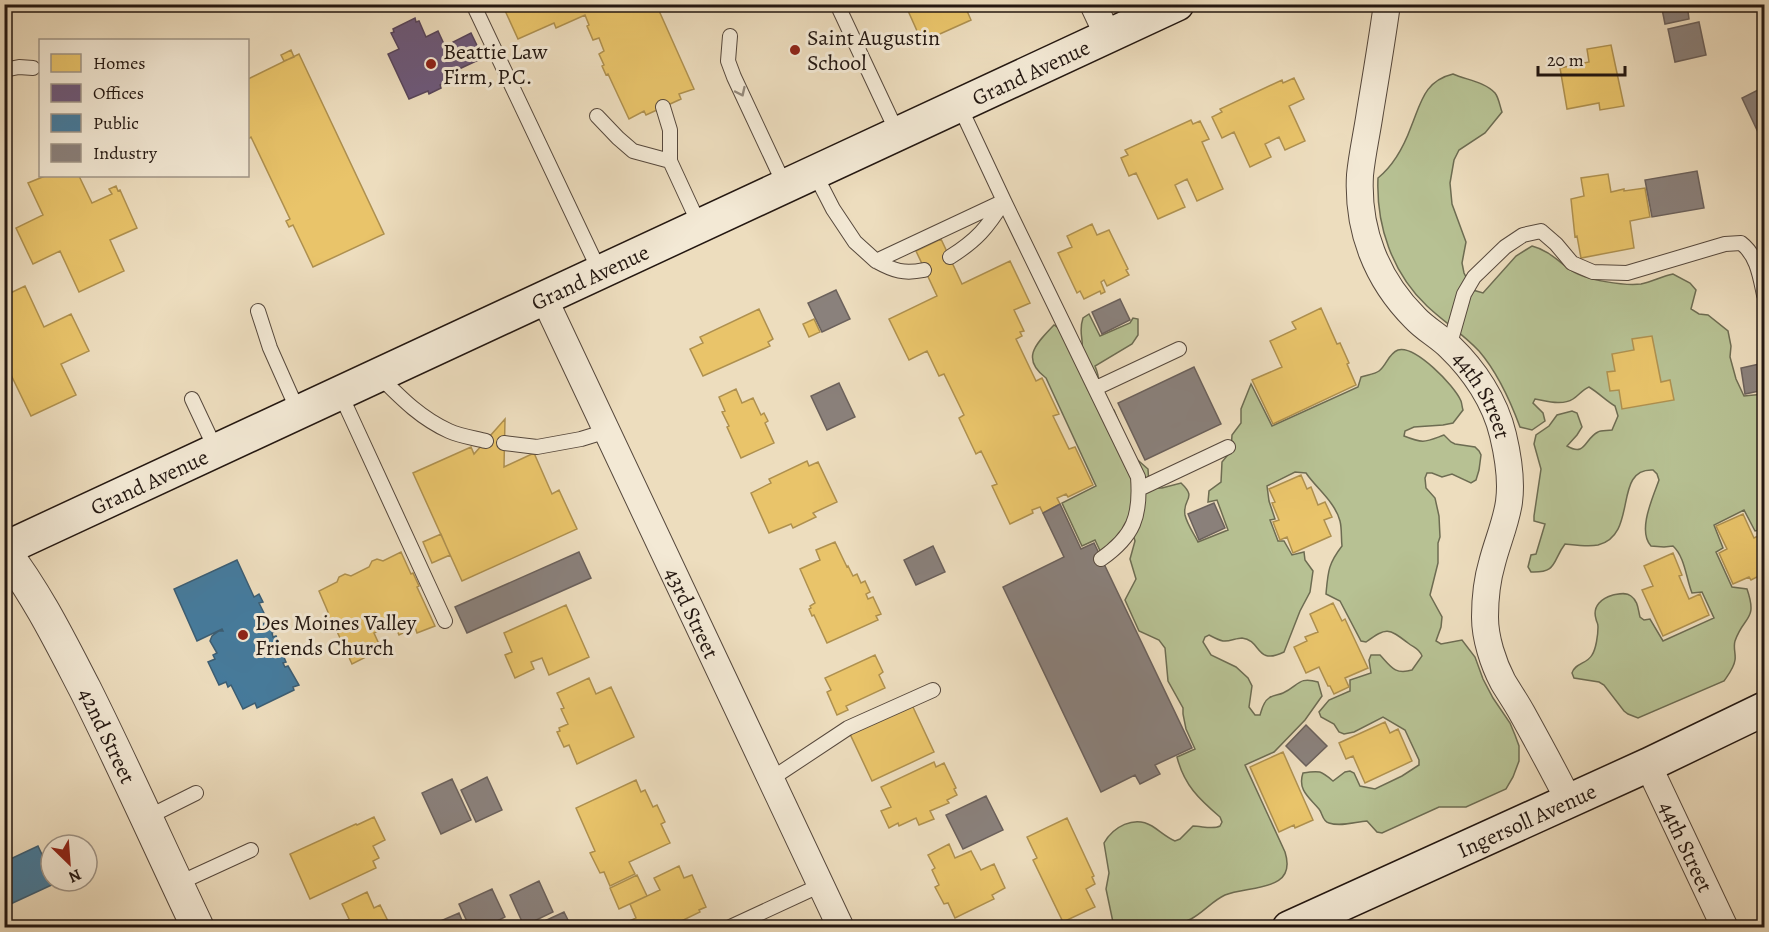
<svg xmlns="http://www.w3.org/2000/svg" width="1769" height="932" viewBox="0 0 1769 932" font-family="Alegreya,serif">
  <rect width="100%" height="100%" fill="#edddbe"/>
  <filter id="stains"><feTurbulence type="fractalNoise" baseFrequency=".00333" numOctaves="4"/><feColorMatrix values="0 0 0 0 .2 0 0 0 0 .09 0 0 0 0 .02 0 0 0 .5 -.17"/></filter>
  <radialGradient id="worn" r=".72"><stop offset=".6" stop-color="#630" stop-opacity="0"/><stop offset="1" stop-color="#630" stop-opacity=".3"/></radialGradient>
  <path fill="#b7c193" stroke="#6d6c52" stroke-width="1.5" d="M1453 74C1467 80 1485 82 1495 93 1499 98 1500 107 1502 112L1485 133 1459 150 1454 160 1450 183 1452 204 1466 242 1462 263 1464 273 1473 290 1483 293 1516 256 1532 246C1548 250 1558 261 1572 271 1585 280 1625 286 1641 284 1652 282 1662 276 1673 274L1690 283 1696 290 1691 309 1699 314 1708 315 1728 331 1731 346 1730 357 1736 379 1744 396 1764 394V529L1755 531 1744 510 1714 525 1723 548 1716 552 1732 587 1747 589C1758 621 1744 615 1735 641 1733 647 1736 654 1735 660 1734 668 1728 675 1724 681L1638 718 1628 714 1624 711 1604 685 1599 682 1574 678 1572 673C1575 663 1587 664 1592 655 1596 649 1598 635 1598 627 1598 622 1597 624 1596 619 1592 606 1602 598 1613 595 1619 594 1626 592 1631 596 1638 601 1638 609 1640 617L1644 620 1650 619 1663 641 1714 618 1702 592 1692 593C1686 578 1685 557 1673 546L1664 547 1651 546C1637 531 1653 497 1659 480L1657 474 1653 470C1612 468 1639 535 1598 545 1588 547 1575 545 1565 544 1552 561 1558 573 1531 572L1528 567 1531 555 1536 554 1545 524 1534 521V516L1541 469 1534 444 1536 435 1549 426 1557 415 1572 411 1577 413 1582 427 1577 435 1567 446C1586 457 1584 439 1598 432 1601 430 1608 431 1612 430L1618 416 1615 406C1606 401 1599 393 1589 387 1582 390 1579 395 1573 399 1562 406 1547 401 1535 399L1533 403 1543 413 1545 421 1532 430 1520 427C1510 400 1498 373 1479 351 1463 334 1444 322 1427 306 1392 273 1376 225 1378 178 1394 165 1404 146 1411 127 1421 103 1424 81 1453 74Z
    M1089 314 1100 336 1130 323 1133 318 1138 319V335L1132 344 1095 366C1101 380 1099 390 1096 404L1114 410 1132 455 1148 469 1149 485 1152 488H1162L1181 483C1198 499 1182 498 1185 515 1187 524 1194 534 1198 542L1228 530 1217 500 1208 502 1209 491 1221 482 1222 462 1231 451 1232 435 1241 423V409L1251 384 1272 426 1358 387 1361 377C1367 375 1375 374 1379 371 1387 365 1388 354 1398 350 1415 345 1454 385 1461 401 1462 404 1462 407 1463 410L1453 423 1443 425 1414 427 1405 431 1404 436C1424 444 1425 442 1444 435L1451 442 1455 444 1475 447 1479 451 1481 455 1479 470 1476 480 1471 483 1452 474 1442 477 1432 473H1427L1425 478 1426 488 1435 498 1439 516 1440 537 1438 543V563L1430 595 1442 617 1441 627 1436 641 1441 644 1462 640 1475 657 1483 679 1493 698 1510 723 1515 735 1519 746V761L1513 777 1506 789 1466 807H1439L1382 833 1377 832 1367 821C1355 822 1341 827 1329 823 1322 821 1323 814 1319 809 1310 798 1297 790 1303 773 1320 770 1321 771 1333 781L1345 772 1350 771 1354 773 1360 786 1375 789 1402 776 1419 765V760L1405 730 1383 717 1354 732 1344 734 1339 732 1334 724 1321 717 1319 712 1329 700 1350 691V680L1371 673 1369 660 1371 655H1380C1391 667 1395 675 1412 670L1422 656C1419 648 1414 648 1408 643 1388 628 1387 627 1366 642L1361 641 1340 601 1326 594C1328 572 1328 564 1342 546 1341 538 1342 529 1340 521 1335 502 1317 489 1306 473L1295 472 1267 486 1269 501 1275 519 1270 520 1278 541H1284L1292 555 1304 552 1305 560 1313 571 1310 592 1300 611 1284 652C1255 666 1262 640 1242 638 1236 638 1229 642 1223 641 1218 640 1213 637 1209 635L1205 637 1203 642 1211 655 1236 667 1248 678 1252 686 1249 707 1255 715H1260C1262 709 1263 702 1269 698 1273 695 1279 695 1283 693 1299 686 1298 676 1318 682L1322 696 1305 720 1274 752 1245 765 1285 852C1298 893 1248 885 1225 895 1212 901 1204 912 1191 919 1182 924 1171 925 1160 925 1157 925 1154 927 1151 927 1140 930 1126 927 1114 927L1106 889 1109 873 1104 843C1113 827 1134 815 1152 826 1160 831 1166 837 1175 841L1180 839 1193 826C1202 826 1213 830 1220 826L1222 822 1220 817C1199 799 1184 785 1177 757L1195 749 1186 729 1183 714V708L1168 681 1165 648 1159 640 1139 631 1125 600 1136 579 1130 559 1135 541 1133 534 1102 555 1095 540 1082 546 1062 503 1096 486 1046 378C1019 358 1038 342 1054 325L1060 329 1082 352C1084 338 1078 333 1083 318Z"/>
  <path fill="#e9c46a" stroke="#ae904f" stroke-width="1.5" d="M502 4H656L694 89 679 94 681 99 646 115 644 111 629 119 608 74 606 75 602 66 604 65 599 54 604 51 599 38 593 40 587 26 589 25 585 15 556 28 554 23 518 39Z
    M905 4H964L971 20 922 42Z
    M1709 4H1732L1709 8Z
    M1611 45 1624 106 1600 110 1599 103 1567 109 1560 68 1589 62 1587 49Z
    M291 50 294 57 284 61 281 55Z
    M299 54 384 234 313 267 293 225 289 227 286 221 290 219 251 137 248 139V79Z
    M1294 78 1304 99 1289 106 1305 141 1285 150 1279 137 1265 144 1271 157 1250 167 1234 132 1222 138 1212 117 1222 112 1220 109 1282 80 1283 83Z
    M1191 120 1193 124 1200 121 1209 139 1202 142 1223 189 1197 201 1187 179 1175 185 1185 207 1158 219 1136 173 1129 176 1121 158 1128 155 1125 150Z
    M1608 174 1611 192 1624 189V191L1645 188 1650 217 1630 221 1634 248 1581 258 1577 236 1575 237 1571 199 1584 196 1581 178Z
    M45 176H79L92 203 112 194 109 189 116 186 118 191 120 190 137 228 110 240 124 271 79 292 60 251 33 264 16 228 43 215 28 183Z
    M1092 224 1097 235 1109 230 1128 269 1126 270 1129 275 1107 286 1104 280 1101 282 1105 292 1101 294 1100 291 1084 299 1080 291 1077 293 1058 253 1072 247 1067 236Z
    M941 239 962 284 1010 261 1030 303 1014 310 1024 331 1020 332 1022 336 1016 339 1036 381 1042 378 1059 414 1053 416 1069 449 1075 447 1093 485 1068 497 1066 494 1057 498 1060 504 1043 513 1040 507 1032 510 1033 513 1010 524 992 486 997 484 981 451 976 454 959 418 964 415 944 374 939 376 927 351 909 360 889 319 937 296 916 251Z
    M25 286 44 327 71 314 89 351 61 364 76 395 31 416 11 375 4 378V296Z
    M1321 308 1337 344 1340 343 1349 363 1347 364 1356 385 1273 424 1252 380 1282 367 1270 341 1296 329 1292 322Z
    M759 309 773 339 768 342 770 346 703 376 690 349 703 343 700 337Z
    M814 319 820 332 809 337 803 324Z
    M1652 336 1661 382 1670 380 1674 400 1622 409 1619 390 1610 391 1607 372 1615 371 1612 354 1634 350 1632 339Z
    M736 389 742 403 753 398 761 415 764 413 768 421 765 423 774 443 741 458 727 427 729 426 722 412 725 411 719 397Z
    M505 419 504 467 534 453 552 494 559 490 577 529 462 581 413 473 471 447 474 454Z
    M807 461 809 466 818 462 837 502 813 513 816 517 793 528 791 524 769 533 751 493 771 483 769 479Z
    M1301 475 1307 489 1311 487 1318 505 1325 502 1332 517 1324 520 1331 536 1293 553 1287 537 1280 540 1273 522 1279 520 1272 503 1275 502 1269 489Z
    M1743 514 1754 538 1764 533V571L1760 573 1761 575 1751 580 1749 577 1733 584 1719 553 1727 549 1716 526Z
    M441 534 450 555 432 563 423 542Z
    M835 542 847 567 848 566 853 576 857 574 861 583 865 581 870 592 866 594 868 599 873 597 881 614 876 616 878 620 827 643 814 615 812 616 809 609 811 608 810 606 815 603 800 569 820 560 816 550Z
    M401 552 411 574 413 573 419 586 417 587 435 626 417 633 415 627 399 635 396 628 399 627 397 622 392 624 390 621 378 626 380 630 374 633 379 644 367 649 370 655 352 664 334 625 333 626 327 613 328 612 319 591 337 582 339 577 345 574 351 576 369 567 372 561 377 559 383 561Z
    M1673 553 1682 575 1679 576 1689 599 1700 594 1709 615 1663 636 1642 590 1653 586 1644 566Z
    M1333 603 1342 621 1345 619 1368 668 1345 678 1349 687 1334 694 1330 686H1328L1319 667 1306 673 1294 647 1307 641 1305 637 1318 632 1310 614Z
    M566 605 589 657 549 675 542 658 531 662 534 669 515 678 505 655 512 652 504 633Z
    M875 655 883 672 879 675 885 688 846 706 848 710 837 715 827 692 831 690 825 678Z
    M589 678 596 694 611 687 634 737 577 764 569 745 564 747 557 732 560 731 559 728 568 724 561 709 564 708 557 693Z
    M912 705 934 752 872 781 850 734Z
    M1385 722 1390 733 1398 729 1412 761 1365 783 1353 756 1346 759 1339 743Z
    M1283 752 1313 820 1295 828 1294 825 1279 832 1250 767Z
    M934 762 936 767 944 763 956 788 954 789 957 795 947 800 949 803 930 811 934 819 919 825 916 818 899 826 898 823 889 828 881 811 891 807 881 787Z
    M636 780 641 792 645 790 653 807 657 805 665 822 661 824 670 843 629 862 635 874 610 886 604 872 600 873 590 853 595 851 576 808Z
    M374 817 385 840 373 846 379 858 373 861 376 868 310 899 290 854 356 824 357 825Z
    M1067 818 1094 876 1092 877 1095 884 1086 889 1095 907 1063 922 1033 860 1037 858 1027 837Z
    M949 844 955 858 971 851 981 870 994 864 1005 888 992 895 994 899 955 918 948 903 944 904 935 887 939 885 932 870 935 868 928 855Z
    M679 866 684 878 692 875 706 907 699 910 700 912 667 928H615L636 918 630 904 660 890 654 878Z
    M637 875 647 896 619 909 610 888Z
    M367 892 374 908 380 905 391 927 396 925 397 928H346L343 922 349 919 342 904Z
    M1036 922 1039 928H1024Z"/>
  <path fill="#6d597a" stroke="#57455a" stroke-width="1.5" d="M415 18 416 22 419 21 426 37 438 31 450 57 459 53 453 42 471 33 483 58 457 70 459 76 440 85 441 88 429 94 428 91 409 99 388 54 399 49 391 33 394 32 393 29Z"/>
  <path fill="#457b9d" stroke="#3b5d73" stroke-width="1.5" d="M237 560 254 597 259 594 263 602 259 603 266 617 261 619 263 624 269 621 274 632 272 633 273 637 276 636 280 646 275 649 278 657 283 655 286 662 283 663 285 667 288 666 299 685 293 687 294 690 257 708 255 703 243 709 231 685 228 687 226 682 219 685 208 662 215 659 213 655 217 653 210 641 212 636 219 631H223L222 629 197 641 174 589Z
    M38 846 51 874V881H54L56 883 4 907V862Z"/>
  <path fill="#8a817c" stroke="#6b615c" stroke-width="1.5" d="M1661 4H1687L1689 19 1665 24Z
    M1699 22 1706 55 1675 62 1668 29Z
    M1764 87V145L1742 98Z
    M1697 171 1704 208 1652 217 1645 180Z
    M836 290 850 319 822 332 808 303Z
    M1120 299 1130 320 1102 334 1092 312Z
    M1764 363V390L1745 394 1741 368Z
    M1194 367 1221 424 1145 460 1118 403Z
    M839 383 855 417 827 430 811 396Z
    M1214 503 1225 528 1199 540 1188 514Z
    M1060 504 1081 549 1094 543 1192 748 1155 765 1160 774 1140 784 1135 775 1101 792 1003 587 1064 557 1043 513Z
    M933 546 945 572 916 585 904 560Z
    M579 552 591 578 467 633 455 607Z
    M1306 725 1327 746 1306 766 1286 746Z
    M487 777 502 810 476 822 461 790Z
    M452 779 471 820 441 834 422 793Z
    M986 796 1003 830 963 849 946 815Z
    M539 881 553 912 524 926 510 895Z
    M492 889 505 917 484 928H470L459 904Z
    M564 912 572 928H537L536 925Z
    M459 913 465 928H433L431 925Z"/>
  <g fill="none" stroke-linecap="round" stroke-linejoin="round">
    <defs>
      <path id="service" d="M473 4 600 272
        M837 4 898 134
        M730 36 728 61 734 77 785 186
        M4 70 19 67 33 68
        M959 105 1004 201 1138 477C1141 516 1134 536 1101 559
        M663 107 670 130V161
        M597 116 618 138 633 151 670 161 700 226
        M814 172 833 209 855 242 876 261 1004 201
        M950 257C977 240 987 228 1004 201
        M876 261C894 271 904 274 924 270
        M258 311 270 348 298 411
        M1449 347 1464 294 1474 277 1505 247 1523 235 1541 231 1556 244 1572 263 1593 272 1627 273 1725 244 1741 243C1757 255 1760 276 1764 295
        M378 375C400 397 420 418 449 431 460 436 474 438 486 441
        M1096 388 1179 349
        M340 393 445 621
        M192 399 216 450
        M504 443 537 447 581 439 607 431
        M1139 489 1228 447
        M771 779 848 728 933 690
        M146 818 196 793
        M177 884 251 850
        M728 928 821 885"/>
      <g id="minor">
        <path d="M1093 4 1108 36"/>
        <path id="s1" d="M1387 4C1382 40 1376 76 1370 112 1367 133 1362 154 1360 175 1357 229 1376 279 1415 318 1425 329 1439 336 1450 347 1474 370 1495 401 1503 435 1508 456 1512 480 1509 502 1506 523 1497 543 1492 563 1487 580 1485 599 1485 617 1485 638 1493 663 1503 682 1509 692 1516 702 1522 713 1538 742 1554 771 1569 801"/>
        <path id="s2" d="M544 298 841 928"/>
        <path id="s3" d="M1648 765 1725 928"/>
      </g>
      <g id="tertiary">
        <path id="s4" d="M4 551C37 594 60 641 85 689 124 767 160 848 198 928"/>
      </g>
      <g id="secondary">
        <path id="s5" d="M4 549 1177 4"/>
        <path id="s6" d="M1289 928 1648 765 1764 709"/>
      </g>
    </defs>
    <use href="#service" stroke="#56483c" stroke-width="16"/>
    <use href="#minor" stroke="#56483c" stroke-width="28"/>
    <use href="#tertiary" stroke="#56483c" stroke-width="34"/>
    <use href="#secondary" stroke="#231711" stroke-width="36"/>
    <use href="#service" stroke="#f3e9d5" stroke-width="14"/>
    <use href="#minor" stroke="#f3e9d5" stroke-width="26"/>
    <use href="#tertiary" stroke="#f3e9d5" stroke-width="32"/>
    <use href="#secondary" stroke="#f3e9d5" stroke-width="33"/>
  </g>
  <defs><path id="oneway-chevron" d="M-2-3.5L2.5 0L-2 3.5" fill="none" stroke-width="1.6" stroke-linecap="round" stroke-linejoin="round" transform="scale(1.5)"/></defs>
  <use stroke="#958a7d" href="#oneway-chevron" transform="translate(741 92) rotate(65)"/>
  <g fill="#8f2418" stroke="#f3e9d5" stroke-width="2">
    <circle cx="795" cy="50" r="6"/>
    <circle cx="431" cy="64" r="6"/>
    <circle cx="243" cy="635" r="6"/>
  </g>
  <g text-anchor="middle" stroke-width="6" stroke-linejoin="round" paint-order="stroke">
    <g font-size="22" fill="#231711" stroke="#f3e9d5" text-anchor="start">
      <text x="807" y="45">Saint Augustin<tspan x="807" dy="25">School</tspan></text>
      <text x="443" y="59">Beattie Law<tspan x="443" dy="25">Firm, P.C.</tspan></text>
      <text x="255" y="630">Des Moines Valley<tspan x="255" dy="25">Friends Church</tspan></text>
    </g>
    <g font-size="22" fill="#231711" stroke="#f3e9d5">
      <text dy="8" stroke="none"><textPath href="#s5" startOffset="1132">Grand Avenue</textPath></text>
      <text dy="8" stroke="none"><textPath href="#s5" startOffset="646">Grand Avenue</textPath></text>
      <text dy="8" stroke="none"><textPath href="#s1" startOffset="435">44th Street</textPath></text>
      <text dy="8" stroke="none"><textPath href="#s5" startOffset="160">Grand Avenue</textPath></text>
      <text dy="8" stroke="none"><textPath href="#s2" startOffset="348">43rd Street</textPath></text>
      <text dy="8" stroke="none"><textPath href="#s4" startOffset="212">42nd Street</textPath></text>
      <text dy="8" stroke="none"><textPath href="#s6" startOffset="261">Ingersoll Avenue</textPath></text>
      <text dy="8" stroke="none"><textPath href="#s3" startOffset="90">44th Street</textPath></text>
    </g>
  </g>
  <rect width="1769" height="932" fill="none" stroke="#edddbe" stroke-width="24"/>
  <rect x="6" y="6" width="1757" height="920" fill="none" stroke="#231711" stroke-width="3"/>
  <rect x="12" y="12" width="1745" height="908" fill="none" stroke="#231711" stroke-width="1.5"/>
  <rect x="39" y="39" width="210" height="138" fill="#f3e9d5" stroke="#a09587" stroke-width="1.5"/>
  <rect x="51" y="54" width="30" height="18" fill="#e9c46a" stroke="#a09587" stroke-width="1.5"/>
  <text x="93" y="69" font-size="18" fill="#231711">Homes</text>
  <rect x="51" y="84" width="30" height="18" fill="#6d597a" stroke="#a09587" stroke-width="1.5"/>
  <text x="93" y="99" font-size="18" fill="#231711">Offices</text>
  <rect x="51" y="114" width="30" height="18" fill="#457b9d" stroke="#a09587" stroke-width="1.5"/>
  <text x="93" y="129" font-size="18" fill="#231711">Public</text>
  <rect x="51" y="144" width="30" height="18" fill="#8a817c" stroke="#a09587" stroke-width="1.5"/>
  <text x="93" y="159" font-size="18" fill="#231711">Industry</text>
  <g transform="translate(69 863) rotate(155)"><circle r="28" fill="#f3e9d5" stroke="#a09587" stroke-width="1.5"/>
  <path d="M0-4.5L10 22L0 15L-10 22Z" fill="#8f2418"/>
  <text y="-9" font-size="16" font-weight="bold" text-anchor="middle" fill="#231711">N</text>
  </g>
  <path d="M1538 66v9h87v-9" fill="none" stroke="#231711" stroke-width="3"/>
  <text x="1547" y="66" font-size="18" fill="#231711" stroke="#f3e9d5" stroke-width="4.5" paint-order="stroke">20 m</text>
  <rect width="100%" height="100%" filter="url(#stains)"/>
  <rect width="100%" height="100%" fill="url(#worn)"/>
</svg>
